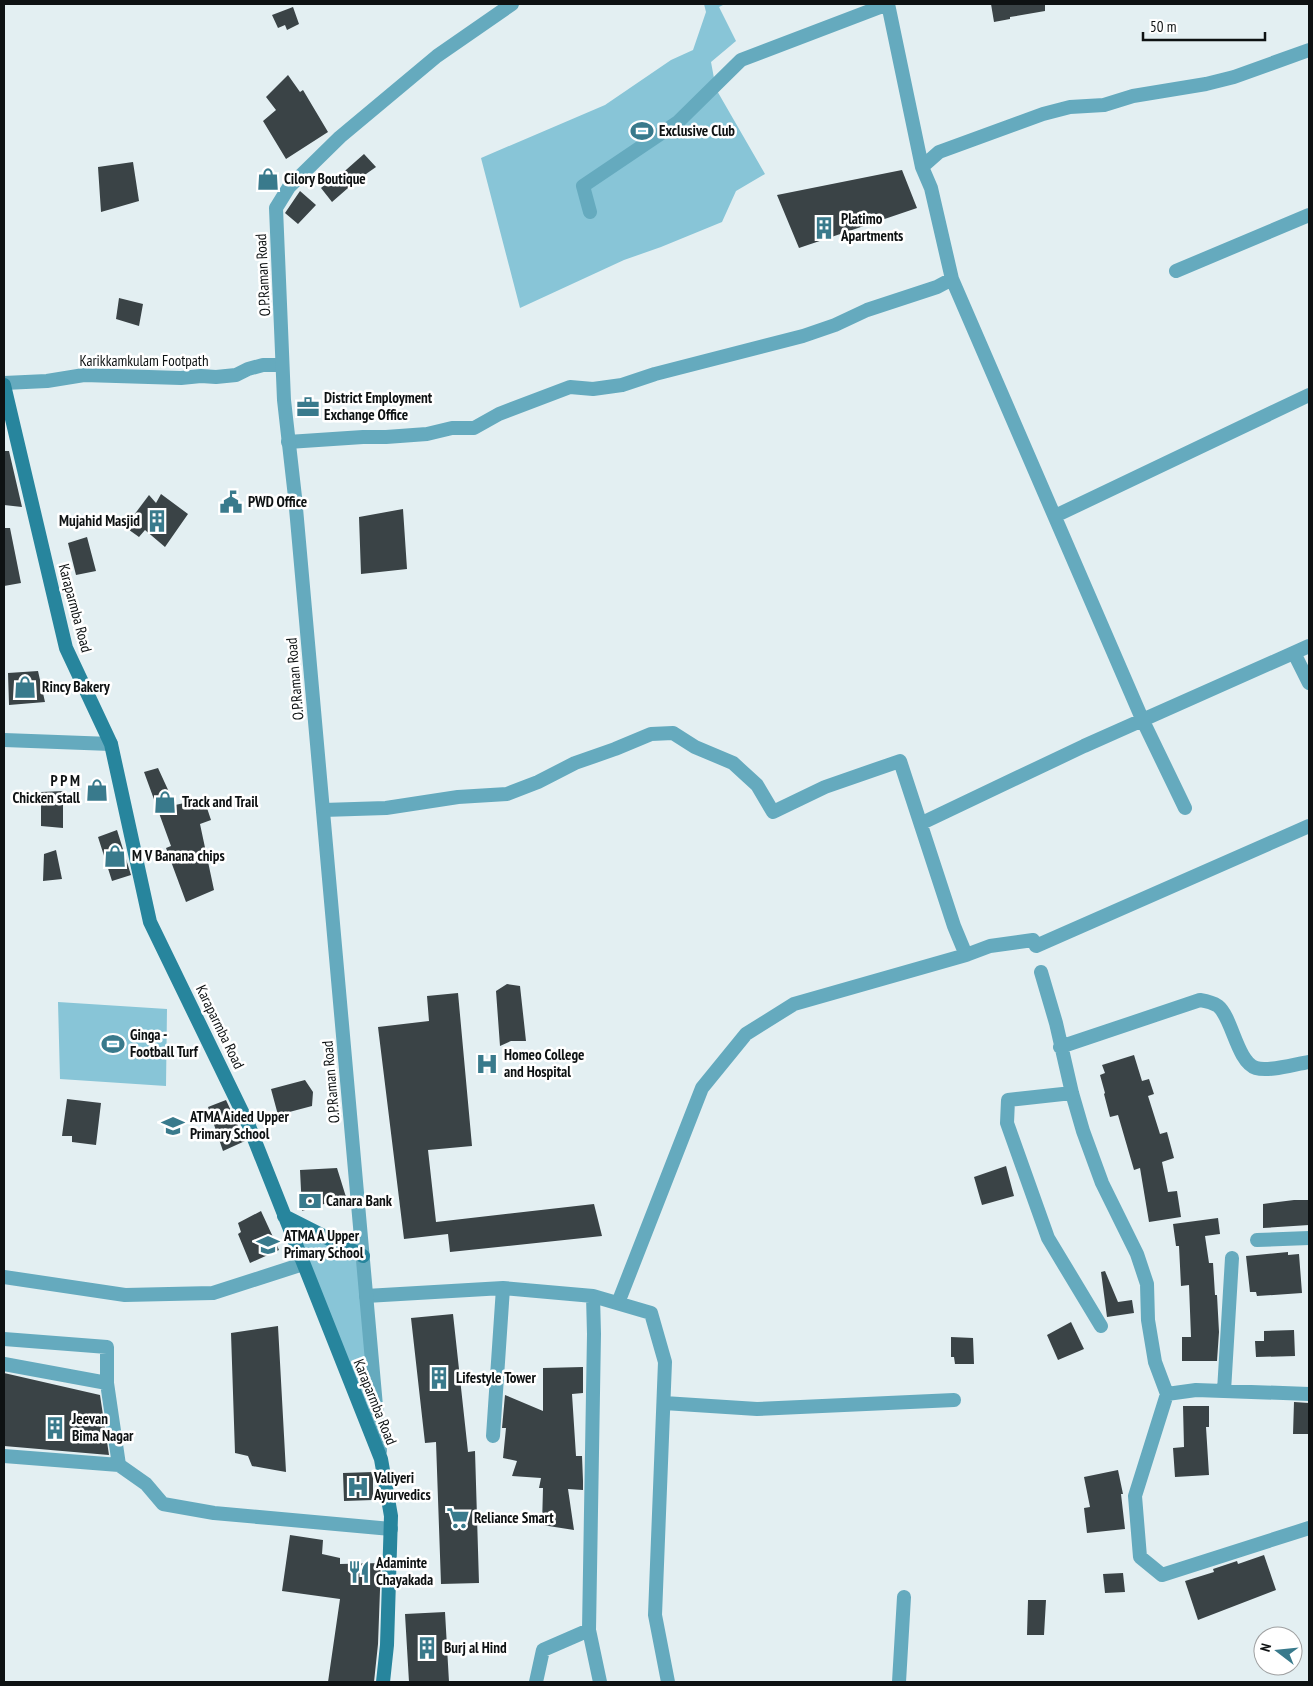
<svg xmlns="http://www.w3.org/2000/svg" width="1313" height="1686" viewBox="0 0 1313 1686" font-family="'PT Sans Narrow',sans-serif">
  <rect width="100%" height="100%" fill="#e3eff2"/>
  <path fill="#88c5d7" d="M704 4H725L719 7 736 41 711 62 716 89 765 174 736 191 722 222 661 247 624 260 520 308 481 158 605 105 671 60 693 50 706 12Z
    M58 1002 167 1009 166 1086 60 1079Z
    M294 1226 363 1256 372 1419Z"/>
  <path fill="#3a4346" d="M991 4H1045V11L1010 17V19L994 22Z
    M293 7 299 24 287 30 285 25 278 28 272 15Z
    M288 75 300 92 303 90 328 132 286 159 263 121 276 110 266 97Z
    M364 154 376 167 356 181 332 202 321 188 336 174 338 177Z
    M133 162 139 201 101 212 98 167Z
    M902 170 917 208 799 248 777 195Z
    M300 191 316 205 298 224 285 213Z
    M119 298 143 304 139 326 116 319Z
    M4 451H9L22 507 4 505Z
    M161 494 188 514 165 547 145 530 139 537 125 527 149 495 156 503Z
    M403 509 407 569 361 574 359 517Z
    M4 528H10L21 583 4 586Z
    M87 537 96 571 76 575 68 543Z
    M38 671 45 702 9 705 8 673Z
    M158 768 175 805 204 799 211 820 200 824 214 890 186 902 166 848 171 846 144 772Z
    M63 791V828L41 826V792Z
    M117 830 131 875 112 881 98 837Z
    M56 850 62 879 43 881 44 854Z
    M507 984 520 986 526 1041H511L500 1046 496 991Z
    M458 993 472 1146 428 1150 436 1222 594 1204 602 1236 450 1252 448 1234 404 1239 378 1027 429 1021 427 996Z
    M1134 1055 1142 1081 1149 1079 1154 1094 1148 1096 1160 1134 1167 1132 1174 1158 1162 1162 1168 1192 1177 1191 1181 1217 1149 1222 1140 1168 1134 1170 1118 1115 1110 1117 1104 1094 1105 1093 1100 1075 1105 1073 1102 1065Z
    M305 1080 313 1092 312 1106 278 1115 271 1089Z
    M67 1099 101 1103 96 1145 72 1142V1136H62Z
    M226 1100 245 1141 223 1151 208 1107Z
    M1006 1166 1014 1196 982 1205 974 1177Z
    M337 1168 346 1197 302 1211 300 1170Z
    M1294 1200H1309V1225L1263 1228V1204Z
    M261 1211 279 1250 250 1263 238 1234 241 1232 238 1223Z
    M1218 1218 1220 1234 1205 1236 1209 1263H1213L1215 1295H1217L1219 1332 1217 1361H1182V1337H1191L1189 1285 1181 1286 1179 1246H1176L1173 1224Z
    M1288 1252V1255L1299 1254 1302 1293 1257 1296 1256 1292H1250L1246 1256Z
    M1105 1271 1118 1302 1132 1300 1134 1313 1107 1317 1101 1272Z
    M453 1314 468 1452 475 1451 479 1583 441 1584 436 1442 425 1443 411 1318Z
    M1071 1322 1084 1349 1058 1360 1047 1335Z
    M278 1326 286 1472 252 1466 248 1456 235 1453 231 1333Z
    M1294 1330 1295 1356 1256 1357 1255 1341H1264V1331Z
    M951 1337 973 1338 974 1364H955L954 1357H951Z
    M583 1367V1393L572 1394 576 1456H582L583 1481V1490L568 1489 574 1530 542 1525 543 1488H539L541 1478 512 1476 517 1461 503 1458 506 1428H502L505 1395 543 1411V1368Z
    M4 1373 100 1395 109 1455 4 1446Z
    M1294 1402 1309 1403V1434H1293Z
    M1183 1406H1209V1427H1206L1209 1475 1175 1477 1173 1448 1184 1447Z
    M1118 1470 1123 1494H1121L1125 1529 1087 1533 1084 1508 1090 1507 1084 1477Z
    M373 1472V1500L344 1501 343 1473Z
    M290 1535 323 1540 322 1554 340 1558V1564L381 1563 378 1644 374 1682H328L340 1599 282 1591Z
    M1264 1555 1276 1590 1198 1620 1185 1581 1214 1572 1213 1569 1237 1561 1238 1564Z
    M1123 1573 1125 1592 1105 1593 1103 1574Z
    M1028 1600H1046L1044 1635H1027Z
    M445 1612 449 1682H409L405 1614Z"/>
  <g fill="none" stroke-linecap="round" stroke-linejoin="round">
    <path stroke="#65aabe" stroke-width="14" d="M888 4 922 167
      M590 212 583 186 678 122 741 60 888 4
      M1176 271 1309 215
      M952 279 1143 721 1185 808
      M4 383 47 381 84 375 181 378 201 376 216 377 236 375 248 369 263 365H282
      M288 442 363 437H386L427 434 452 428H474L499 414 570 387 593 389 622 385 655 374 803 336 835 325 867 310 937 287 952 279 931 188 922 167 939 152 1043 114 1070 107 1104 105 1133 96 1206 84 1234 77 1309 50
      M1055 516 1309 395
      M1294 653 1309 683
      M4 740 111 744
      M323 810 386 808 458 797 507 794 538 782 575 763 615 749 651 734 673 733 695 747 733 763 757 785 773 812 825 787 900 761 954 926 966 955 990 946 1033 940 1036 946 1309 826
      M922 823 1084 746 1309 646
      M1041 972 1056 1023 1072 1093 1083 1131 1102 1183 1137 1254 1147 1284 1148 1320 1155 1362 1167 1394 1196 1390 1309 1394
      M1060 1047 1200 1000C1206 1001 1212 1002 1218 1006 1232 1017 1237 1062 1256 1068 1269 1072 1295 1064 1309 1062
      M1072 1093 1008 1100 1007 1123 1048 1238 1101 1326
      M1257 1240 1309 1238
      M4 1277 125 1295 213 1293 303 1264
      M366 1296 503 1288 593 1296 651 1313 665 1362 655 1615 668 1682
      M593 1296 594 1334 589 1630 600 1682
      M618 1303 702 1088 746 1034 794 1004 966 955
      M4 1339 107 1347V1383
      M4 1364 107 1383 119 1465
      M1224 1391 1232 1258
      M1167 1394 1135 1496 1140 1557 1162 1575 1309 1528
      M664 1403 757 1409 954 1400
      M493 1436 503 1288
      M4 1456 119 1465 146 1484 163 1504 214 1513 391 1529
      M536 1682 543 1650 589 1630
      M899 1682 904 1597"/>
    <path stroke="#65aabe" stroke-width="14" d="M380 1451 295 497 284 400 276 208 289 187 340 137 437 56 512 4"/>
    <path stroke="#27859d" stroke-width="14" d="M4 385 66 648 111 744 150 922 249 1126 381 1459 391 1516 387 1645 383 1682
      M284 1216 363 1256"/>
  </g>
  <defs>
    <symbol id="stadium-bare" viewBox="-9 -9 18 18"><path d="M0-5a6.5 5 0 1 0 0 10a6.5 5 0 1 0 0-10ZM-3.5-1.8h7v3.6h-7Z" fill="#397a8c" stroke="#fff" stroke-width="2.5" paint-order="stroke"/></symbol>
    <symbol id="shop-bare" viewBox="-9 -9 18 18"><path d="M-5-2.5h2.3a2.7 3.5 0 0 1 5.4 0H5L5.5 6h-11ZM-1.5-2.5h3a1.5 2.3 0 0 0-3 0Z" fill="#397a8c" stroke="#fff" stroke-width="2.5" paint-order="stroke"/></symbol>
    <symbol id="building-bare" viewBox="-9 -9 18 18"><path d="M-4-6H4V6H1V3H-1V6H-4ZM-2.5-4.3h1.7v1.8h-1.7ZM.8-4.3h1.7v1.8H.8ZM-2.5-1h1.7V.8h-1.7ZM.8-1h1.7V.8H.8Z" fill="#397a8c" stroke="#fff" stroke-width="2.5" paint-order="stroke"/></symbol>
    <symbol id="office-bare" viewBox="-9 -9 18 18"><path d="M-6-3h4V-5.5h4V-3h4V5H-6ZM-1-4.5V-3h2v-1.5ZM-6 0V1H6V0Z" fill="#397a8c" stroke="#fff" stroke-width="2.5" paint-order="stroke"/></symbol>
    <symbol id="civic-bare" viewBox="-9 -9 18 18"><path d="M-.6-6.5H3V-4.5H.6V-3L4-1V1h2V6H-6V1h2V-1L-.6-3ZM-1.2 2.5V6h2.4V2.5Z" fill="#397a8c" stroke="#fff" stroke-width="2.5" paint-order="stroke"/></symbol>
    <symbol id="hospital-bare" viewBox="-9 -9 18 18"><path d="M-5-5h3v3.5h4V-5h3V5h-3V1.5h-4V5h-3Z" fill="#397a8c" stroke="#fff" stroke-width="2.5" paint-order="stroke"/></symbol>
    <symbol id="school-bare" viewBox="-9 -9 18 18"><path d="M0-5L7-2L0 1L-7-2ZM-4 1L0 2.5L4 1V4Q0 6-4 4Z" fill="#397a8c" stroke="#fff" stroke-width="2.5" paint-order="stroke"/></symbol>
    <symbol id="bank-bare" viewBox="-9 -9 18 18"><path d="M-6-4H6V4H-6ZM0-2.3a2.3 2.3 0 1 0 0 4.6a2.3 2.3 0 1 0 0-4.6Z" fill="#397a8c" stroke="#fff" stroke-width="2.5" paint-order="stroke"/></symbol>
    <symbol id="supermarket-bare" viewBox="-9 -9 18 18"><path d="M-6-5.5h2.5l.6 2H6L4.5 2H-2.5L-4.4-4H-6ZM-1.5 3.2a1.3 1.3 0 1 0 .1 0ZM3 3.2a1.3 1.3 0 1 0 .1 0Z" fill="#397a8c" stroke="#fff" stroke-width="2.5" paint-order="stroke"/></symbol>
    <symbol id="restaurant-bare" viewBox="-9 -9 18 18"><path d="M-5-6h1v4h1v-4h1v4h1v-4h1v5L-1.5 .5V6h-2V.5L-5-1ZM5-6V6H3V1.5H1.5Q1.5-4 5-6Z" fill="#397a8c" stroke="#fff" stroke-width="2.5" paint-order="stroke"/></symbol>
  </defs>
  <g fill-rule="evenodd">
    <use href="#stadium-bare" x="626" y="115" width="32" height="32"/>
    <use href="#shop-bare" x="252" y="163" width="32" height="32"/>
    <use href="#building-bare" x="808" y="212" width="32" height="32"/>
    <use href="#office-bare" x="292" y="391" width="32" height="32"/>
    <use href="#civic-bare" x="215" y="486" width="32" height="32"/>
    <use href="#building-bare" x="141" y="505" width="32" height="32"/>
    <use href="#shop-bare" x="9" y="671" width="32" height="32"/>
    <use href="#shop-bare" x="81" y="774" width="32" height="32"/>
    <use href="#shop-bare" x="149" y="786" width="32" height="32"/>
    <use href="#shop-bare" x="99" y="840" width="32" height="32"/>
    <use href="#stadium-bare" x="97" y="1028" width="32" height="32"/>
    <use href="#hospital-bare" x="471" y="1048" width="32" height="32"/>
    <use href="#school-bare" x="157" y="1110" width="32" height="32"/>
    <use href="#bank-bare" x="294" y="1185" width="32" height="32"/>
    <use href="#school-bare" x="252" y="1229" width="32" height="32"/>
    <use href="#building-bare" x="423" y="1362" width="32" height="32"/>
    <use href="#building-bare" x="39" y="1412" width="32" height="32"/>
    <use href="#hospital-bare" x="342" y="1471" width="32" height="32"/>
    <use href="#supermarket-bare" x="442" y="1502" width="32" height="32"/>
    <use href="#restaurant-bare" x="343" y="1556" width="32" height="32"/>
    <use href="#building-bare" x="411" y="1632" width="32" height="32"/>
  </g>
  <g text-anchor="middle" stroke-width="5" stroke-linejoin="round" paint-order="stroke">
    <g font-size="15" font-weight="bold" fill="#0e1213" stroke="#fff" text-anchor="start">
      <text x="659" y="136">Exclusive Club</text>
      <text x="284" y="184">Cilory Boutique</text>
      <text x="841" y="224">Platimo<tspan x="841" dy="17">Apartments</tspan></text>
      <text x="324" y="403">District Employment<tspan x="324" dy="17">Exchange Office</tspan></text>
      <text x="248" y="507">PWD Office</text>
      <text x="140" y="526" text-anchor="end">Mujahid Masjid</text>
      <text x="42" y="692">Rincy Bakery</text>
      <text x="80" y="786" text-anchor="end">P P M<tspan x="80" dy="17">Chicken stall</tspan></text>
      <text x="182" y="807">Track and Trail</text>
      <text x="132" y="861">M V Banana chips</text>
      <text x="130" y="1040">Ginga -<tspan x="130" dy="17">Football Turf</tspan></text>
      <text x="504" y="1060">Homeo College<tspan x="504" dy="17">and Hospital</tspan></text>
      <text x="190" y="1122">ATMA Aided Upper<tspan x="190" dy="17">Primary School</tspan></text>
      <text x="326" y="1206">Canara Bank</text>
      <text x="284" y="1241">ATMA A Upper<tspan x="284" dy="17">Primary School</tspan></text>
      <text x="456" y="1383">Lifestyle Tower</text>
      <text x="72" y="1424">Jeevan<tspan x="72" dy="17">Bima Nagar</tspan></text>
      <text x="374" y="1483">Valiyeri<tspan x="374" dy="17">Ayurvedics</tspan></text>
      <text x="474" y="1523">Reliance Smart</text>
      <text x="376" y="1568">Adaminte<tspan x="376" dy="17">Chayakada</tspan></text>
      <text x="444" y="1653">Burj al Hind</text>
    </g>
    <g font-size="15" fill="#0e1213" stroke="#fff">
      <text transform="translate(263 275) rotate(-93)" y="5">O.P.Raman Road</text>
      <text x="144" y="366">Karikkamkulam Footpath</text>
      <text transform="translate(75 608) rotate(75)" y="5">Karaparmba Road</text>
      <text transform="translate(295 679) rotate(-95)" y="5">O.P.Raman Road</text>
      <text transform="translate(220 1027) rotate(64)" y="5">Karaparmba Road</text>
      <text transform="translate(331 1082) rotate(-95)" y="5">O.P.Raman Road</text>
      <text transform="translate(375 1402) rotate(68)" y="5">Karaparmba Road</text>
    </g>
  </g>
  <rect width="1313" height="1686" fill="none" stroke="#0e1213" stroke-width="10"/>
  <g transform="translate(1278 1651) rotate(286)"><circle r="24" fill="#ffffff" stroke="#9fa0a1"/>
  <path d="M0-4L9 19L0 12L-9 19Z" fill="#397a8c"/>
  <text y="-8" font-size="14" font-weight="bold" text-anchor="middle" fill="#0e1213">N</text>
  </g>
  <path d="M1143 32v8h122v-8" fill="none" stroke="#0e1213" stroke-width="2.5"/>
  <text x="1150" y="32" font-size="15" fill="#0e1213" stroke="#ffffff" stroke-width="4" paint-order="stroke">50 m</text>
</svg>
